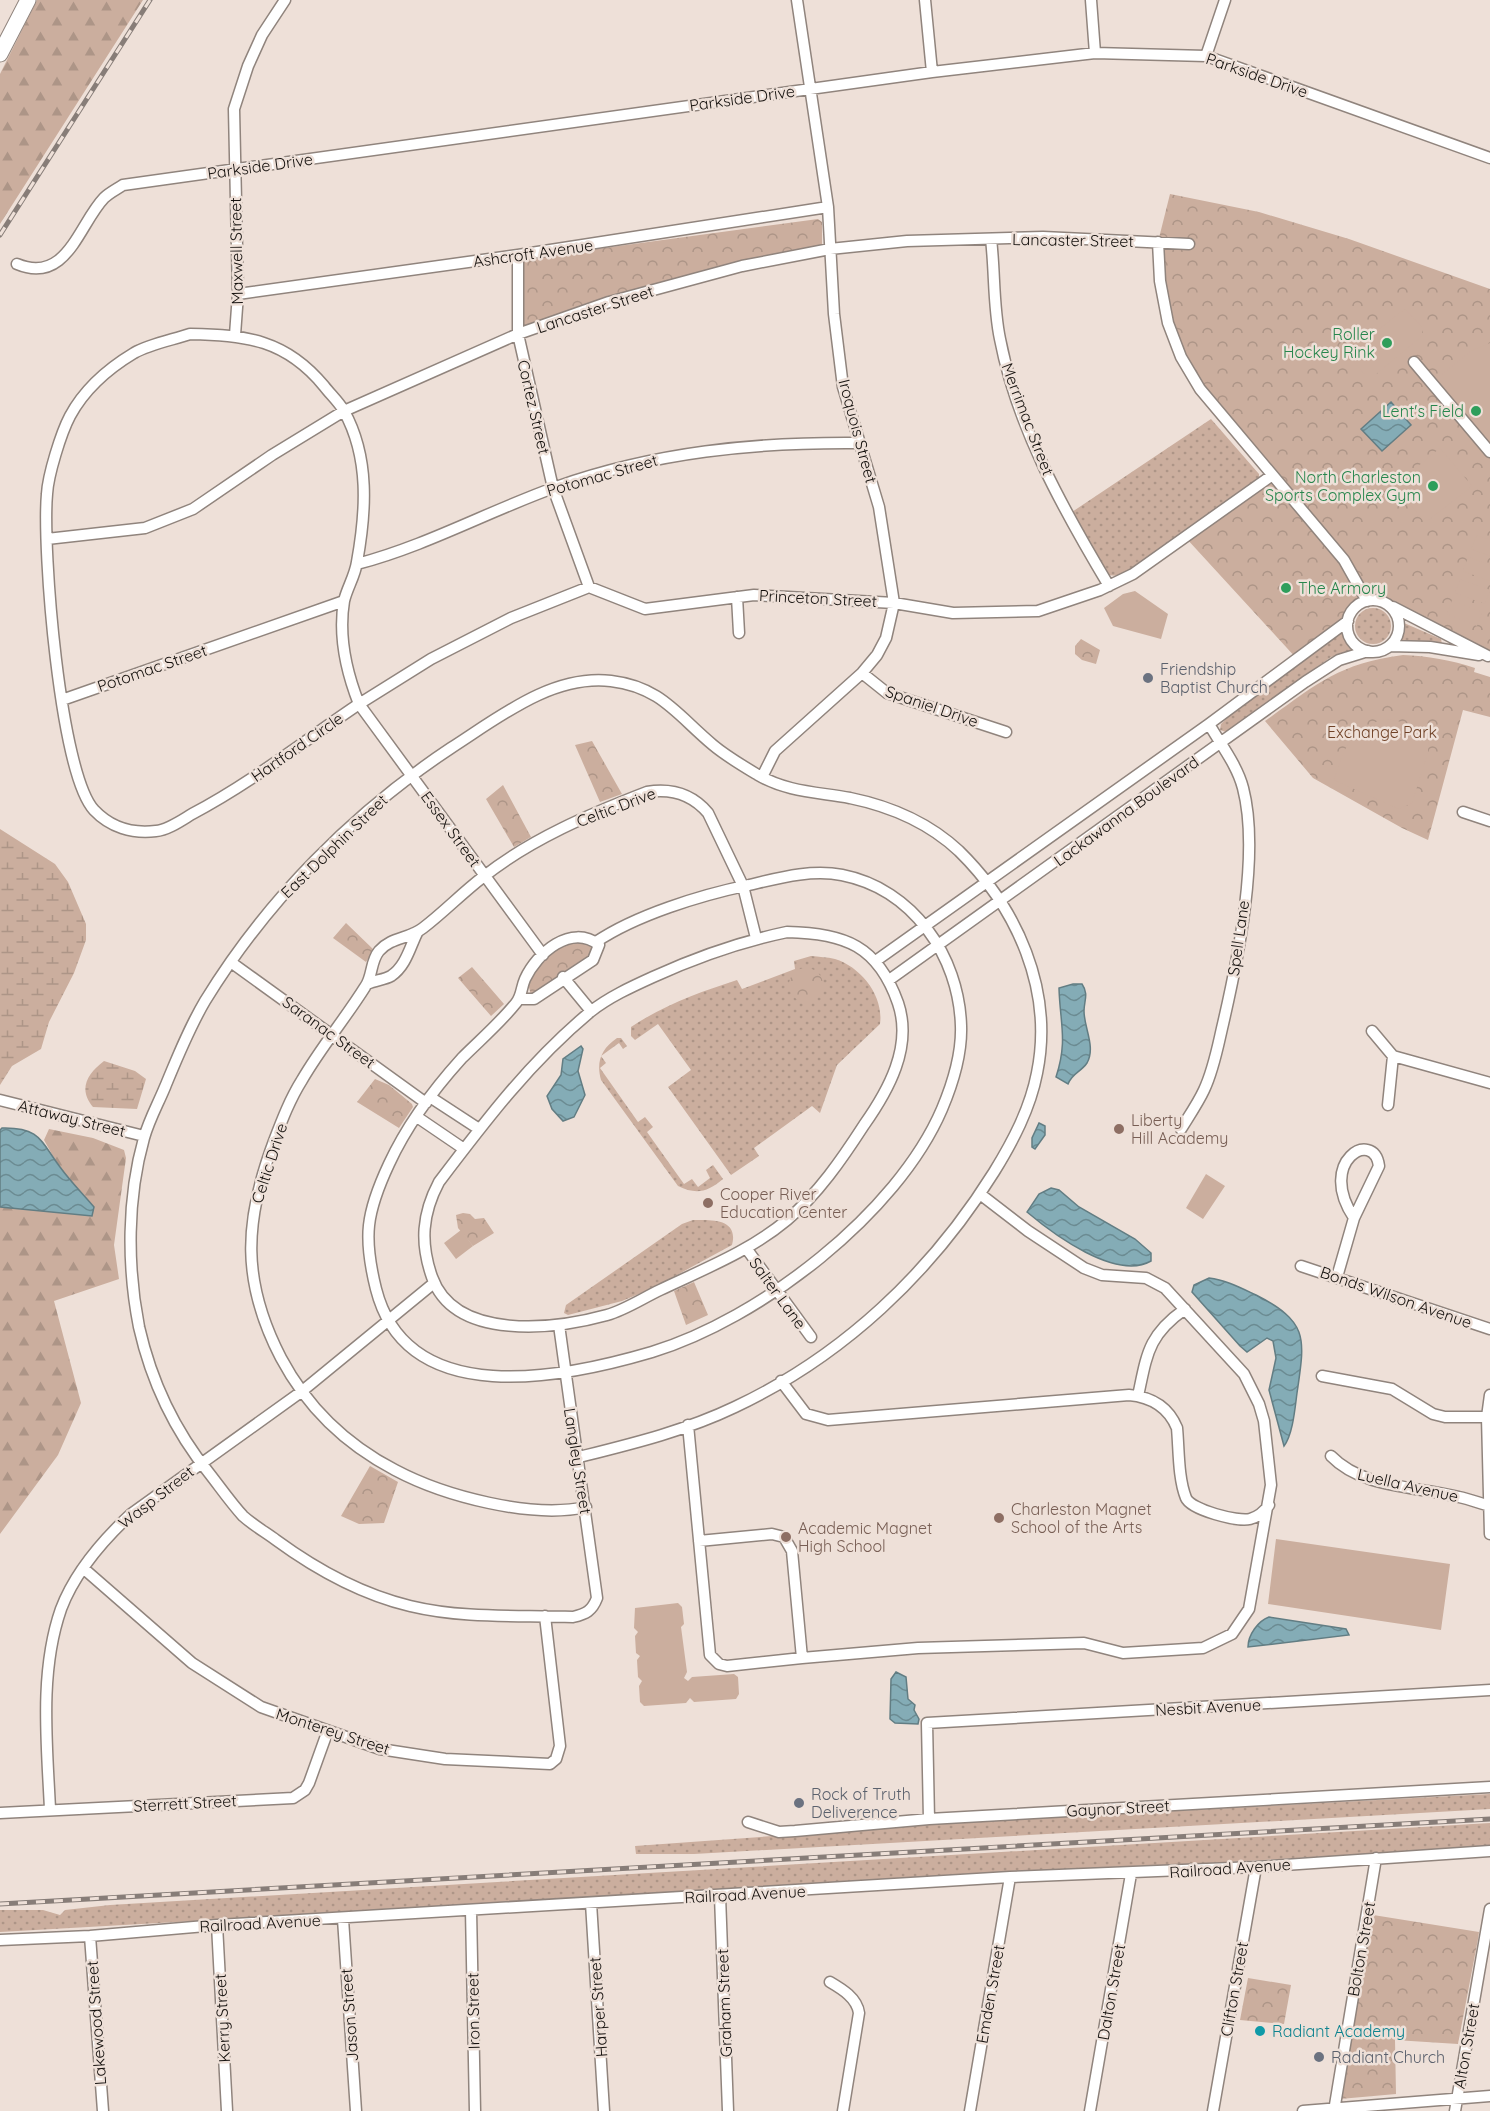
<svg xmlns="http://www.w3.org/2000/svg" width="1490" height="2111" viewBox="0 0 1490 2111" font-family="Quicksand,sans-serif">
  <defs>
    <pattern id="grass-dots" width="8" height="8" patternUnits="userSpaceOnUse" patternTransform="scale(1.5)"><rect width="8" height="8" fill="#cbae9e"/><path d="M2 2h.1M6 6h.1" fill="none" stroke="#ad9587" stroke-width="1.8" stroke-linecap="round"/></pattern>
    <pattern id="forest-firs" width="22" height="20" patternUnits="userSpaceOnUse" patternTransform="scale(1.5)"><rect width="22" height="20" fill="#cbae9e"/><path d="M5 1l3.5 6h-7zM16 11l3.5 6h-7z" fill="#ad9587"/></pattern>
    <pattern id="wetland-marsh" width="20" height="14" patternUnits="userSpaceOnUse" patternTransform="scale(1.5)"><rect width="20" height="14" fill="#cbae9e"/><path d="M1 5h8M5 5V1M11 12h8M15 12V8" fill="none" stroke="#ad9587"/></pattern>
    <pattern id="park-crowns" width="20" height="18" patternUnits="userSpaceOnUse" patternTransform="scale(1.5)"><rect width="20" height="18" fill="#cbae9e"/><path d="M2 6a3 3 0 1 1 6 0M12 15a3 3 0 1 1 6 0" fill="none" stroke="#ad9587"/></pattern>
    <pattern id="water-waves" width="16" height="10" patternUnits="userSpaceOnUse" patternTransform="scale(1.5)"><rect width="16" height="10" fill="#84acb6"/><path d="M0 5q4-4 8 0t8 0" fill="none" stroke="#6b8b92"/></pattern>
  </defs>
  <rect width="100%" height="100%" fill="#eee0d8"/>
  <path fill="url(#grass-dots)" d="M1211 419 1259 474V479L1148 560 1120 576 1106 575 1072 512Z
    M1355 626a18 18 0 1 1 36 0a18 18 0 1 1-36 0Z
    M1404 623 1441 639 1442 644 1403 641 1400 639Z
    M1341 632 1351 650 1331 657 1226 732 1220 730 1221 724 1228 717Z
    M811 956C819 957 827 957 835 959 861 967 884 996 880 1024L837 1065 820 1113 812 1106 754 1148 759 1156 731 1175 668 1087 691 1070 658 1024 635 1040 631 1036V1027C664 1005 700 992 737 980L742 989 795 969 794 961Z
    M617 1038H621L627 1046 623 1049 619 1043 601 1056 606 1063 600 1068 638 1122 645 1117 653 1127 647 1132 684 1184 692 1179 698 1187 710 1178 706 1170 713 1165 723 1179C708 1192 696 1195 678 1186L601 1080C596 1062 601 1049 617 1038Z
    M693 1220C711 1220 739 1218 732 1245L653 1288 622 1301 568 1315 564 1313 566 1305 682 1224Z
    M1490 1794V1809L694 1854H636L635 1846 952 1823Z
    M1490 1823V1847L0 1932V1910H43L60 1915 65 1910 110 1905Z"/>
  <path fill="url(#forest-firs)" d="M37 0H143L0 224V74Z
    M49 1129 93 1138 124 1150 126 1158 114 1245 119 1279 54 1301 81 1403 58 1455 0 1534V1207H94L59 1167 44 1140Z"/>
  <path fill="url(#wetland-marsh)" d="M0 829 55 864 68 882 86 924V940L74 973 49 1022 41 1049 12 1066 0 1085Z
    M104 1061 135 1071 146 1079 137 1109 93 1107C78 1089 87 1074 104 1061Z"/>
  <path fill="url(#park-crowns)" d="M1170 194 1259 212 1349 239 1490 289V652L1375 600 1360 603 1348 621 1297 659 1186 538 1271 476 1200 389 1168 323 1158 242Z
    M818 219 822 222V247L661 282 525 326 523 323V259Z
    M1081 639 1100 650 1096 664 1082 660 1075 654V646Z
    M1403 655C1427 656 1452 660 1475 668L1474 672 1490 677V717L1463 710 1428 840 1402 828 1313 778 1265 721C1317 684 1337 664 1403 655Z
    M592 741 622 794 600 802 575 745Z
    M503 785 531 837 514 847 486 799Z
    M346 923 374 950 366 962 333 938Z
    M575 940 593 945 594 955 545 989 531 995 527 980 549 953Z
    M472 967 504 1004 491 1016 458 978Z
    M789 985a17 17 0 1 1 34 0a17 17 0 1 1-34 0Z
    M375 1079 389 1085 412 1104 413 1107 399 1128 357 1102Z
    M463 1213 470 1214 475 1219 484 1218 494 1233 473 1246 458 1228 456 1215Z
    M694 1282 708 1315 686 1325 674 1291Z
    M370 1466 398 1482 384 1523 359 1524 341 1516Z
    M1367 1914 1479 1932 1478 1939 1458 2044 1395 2040 1396 2094 1340 2099Z
    M1248 1978 1291 1985 1284 2024 1240 2020Z"/>
  <path fill="#cbae9e" d="M1405 309 1422 327V336L1375 375H1365L1351 358 1352 350Z
    M1490 343V442L1436 379 1471 351Z
    M1440 448 1472 486 1425 523 1395 485Z
    M1477 535 1490 540V556L1471 549Z
    M1468 557 1490 565V581L1463 571Z
    M1460 579 1490 590 1485 604 1455 593Z
    M1135 591 1168 614 1161 639 1113 626 1104 608 1123 594Z
    M1452 600 1482 612 1477 626 1447 614Z
    M1388 719 1429 728 1428 752 1412 803 1399 809 1334 780C1343 749 1353 724 1388 719Z
    M1206 1174 1225 1186 1203 1219 1186 1208Z
    M461 1230 473 1246 456 1259 444 1243Z
    M1276 1539 1450 1564 1441 1630 1268 1604Z
    M678 1603 682 1607 684 1624 681 1627 687 1672 684 1678 688 1681 692 1677 734 1674 738 1677 739 1694 736 1699 694 1702 690 1698 686 1703 644 1706 640 1702 639 1686 642 1681 638 1677 637 1660 640 1656 636 1653 635 1636 638 1632 634 1628 635 1608Z"/>
  <path fill="url(#water-waves)" stroke="#627d83" stroke-width="1.5" d="M1391 402 1411 425 1382 451 1361 429Z
    M1073 984H1082C1089 994 1084 1001 1084 1011 1084 1028 1096 1047 1087 1063 1081 1072 1072 1073 1068 1084L1056 1077C1068 1040 1060 1024 1059 988Z
    M581 1046 583 1049 578 1071 585 1095 574 1117 563 1121 552 1109 547 1096 561 1075 563 1059Z
    M1039 1123 1045 1126V1135L1035 1149 1032 1147V1138Z
    M2 1128C41 1127 41 1142 60 1167 70 1181 83 1194 94 1207L92 1216 0 1207V1130Z
    M1051 1188 1059 1190 1079 1207 1135 1239 1151 1253V1261C1116 1281 1053 1234 1027 1212L1039 1194Z
    M1209 1278C1226 1280 1241 1288 1256 1295 1309 1322 1305 1338 1297 1393 1295 1408 1293 1434 1284 1446L1269 1390 1276 1358 1273 1341 1267 1338 1247 1352 1240 1346 1192 1292 1194 1285Z
    M1269 1617 1346 1629 1349 1635 1248 1647C1248 1635 1258 1621 1269 1617Z
    M896 1672 906 1677 908 1699 915 1705 914 1710 919 1719 918 1724 895 1723 890 1719 891 1679Z"/>
  <g fill="none" stroke-linecap="round" stroke-linejoin="round">
    <defs>
      <path id="minor" d="M925 0 932 72
        M1091 0 1095 53
        M1206 56 1225 0
        M991 239C995 272 993 306 1000 339 1017 427 1063 509 1109 586
        M1158 242 1160 281 1168 323 1181 357 1200 389 1344 560 1367 601
        M518 255V334L553 488 589 587
        M17 264C67 285 79 224 104 198 109 193 117 189 123 185L932 72 1095 53 1206 56 1490 158
        M238 294 518 255 828 207
        M190 334C247 335 286 340 324 386 330 394 339 402 344 411 370 458 366 512 357 562 355 576 347 588 344 601 338 637 346 671 359 704 304 741 251 783 192 814 182 820 168 830 156 831 132 834 110 827 94 810 60 773 42 549 47 494 48 475 61 433 70 416 84 390 109 368 134 353 150 344 172 340 190 334Z
        M235 335 238 294 234 109 248 66 262 35 285 0
        M1414 362 1490 452
        M47 539 145 528 193 509 272 455 344 411 518 334 609 302 742 266 830 249 907 241 1043 237 1189 244
        M357 564C426 546 489 511 556 487 655 452 755 442 859 443
        M737 597 739 633
        M1347 626a26 26 0 1 1 52 0a26 26 0 1 1-52 0Z
        M1393 607 1488 656
        M1390 646 1430 647 1479 655
        M862 673 887 693 1006 732
        M62 700 344 601
        M762 777 775 751 862 673 877 655 886 638 894 603 879 507 843 387 834 314 828 207 797 0
        M1463 812 1490 821
        M787 932C845 933 878 946 898 1003 913 1047 888 1091 864 1125 842 1159 818 1194 787 1220 750 1251 704 1269 660 1290 643 1298 625 1310 607 1315 556 1329 455 1342 432 1277 420 1243 422 1214 439 1182 486 1120 530 1062 590 1012 609 997 631 987 653 977 697 957 739 942 787 932Z
        M543 955 359 704 431 659 511 618 589 587 645 609 754 595 894 603 953 613 1038 611 1100 590 1133 574 1271 476
        M877 960 1209 724 1348 621
        M232 963 426 1103
        M563 977 591 1011
        M889 980 1305 682 1339 660 1368 651
        M367 984C375 980 384 980 391 976 406 966 410 947 417 933
        M520 999H534L593 960 599 945C571 923 537 953 525 979 521 988 522 996 516 1003 500 1023 480 1040 462 1058 434 1089 406 1127 389 1164 366 1213 363 1237 376 1289 407 1411 564 1378 652 1352 760 1319 897 1214 942 1109 953 1083 962 1055 961 1026 959 956 913 889 842 875 811 869 779 878 749 885 701 895 636 915 596 942
        M1372 1031 1393 1056 1388 1105
        M1393 1056 1490 1083
        M430 1097 479 1129
        M0 1100 144 1136
        M417 1117 464 1149
        M1181 1129C1189 1116 1198 1103 1204 1090 1214 1069 1218 1045 1223 1024 1238 959 1260 853 1243 788 1237 765 1221 745 1209 724
        M746 1248 811 1337
        M1301 1266 1490 1329
        M1337 1277 1354 1218 1379 1166C1374 1128 1316 1161 1354 1218
        M559 1325 597 1598C592 1611 586 1614 573 1617 518 1615 464 1619 410 1606 360 1594 317 1570 276 1540 265 1532 253 1525 243 1516 231 1503 220 1487 209 1473 175 1431 151 1380 139 1327 127 1266 127 1198 144 1138 149 1120 158 1104 165 1087 177 1058 189 1028 205 1001 267 900 353 813 451 748 498 718 552 674 611 681 661 687 677 715 713 745 726 756 743 766 758 775 787 792 817 792 850 798 889 806 929 823 959 851 1017 908 1054 990 1037 1073 1030 1109 1013 1141 994 1172 931 1273 843 1356 735 1407 685 1431 631 1444 579 1457
        M1322 1376 1392 1389 1433 1414 1445 1417H1487
        M781 1381 806 1414 828 1420 1129 1395C1151 1397 1168 1406 1177 1428 1179 1449 1178 1478 1186 1498 1191 1510 1238 1522 1250 1519 1258 1517 1264 1512 1269 1505
        M1490 1395 1487 1417 1490 1534
        M1138 1396C1147 1354 1148 1335 1185 1309
        M688 1425 710 1655 719 1664 727 1666 802 1658 792 1551 784 1537 772 1534 699 1541
        M1331 1456C1363 1489 1417 1486 1459 1497 1469 1499 1479 1503 1490 1506
        M586 1507C531 1519 444 1496 395 1470 345 1444 307 1407 281 1358 241 1281 244 1221 274 1141 282 1120 290 1099 302 1080 321 1047 345 1019 365 987 373 976 370 962 379 951 391 937 409 939 423 928 444 912 462 893 483 877 531 839 590 814 647 792 672 788 692 794 708 813L743 886 756 938
        M83 1568 192 1663 261 1707 380 1749 445 1759 550 1764 556 1759 560 1746 545 1616
        M802 1658 918 1648 1084 1643 1123 1653 1203 1648 1232 1634 1249 1609 1271 1485 1264 1421 1259 1404 1244 1374 1165 1288 1146 1278 1102 1275 1084 1268 1028 1231 980 1194
        M50 1809C47 1744 39 1672 61 1609 75 1572 103 1540 131 1514L301 1392 434 1283
        M0 1813 293 1798 305 1790 309 1783 327 1733
        M929 1819 927 1723 1490 1690
        M748 1822 779 1832 795 1831 929 1819 1490 1787
        M720 1896 728 2111
        M591 1903 604 2111
        M471 1910 475 2111
        M343 1919 356 2111
        M217 1925 227 2111
        M90 1936 103 2111
        M0 1940 90 1936 217 1925 1010 1877 1256 1867 1490 1851
        M830 1982C842 1989 857 1998 859 2013L843 2111
        M970 2111 1010 1877
        M1090 2111 1131 1874
        M1213 2111 1256 1867
        M1303 2111 1490 2096
        M1334 2111 1376 1858
        M1455 2111 1490 1909"/>
      <path id="highway" d="M0 54 28 0"/>
    </defs>
    <use href="#minor" stroke="#90847d" stroke-width="13"/>
    <use href="#highway" stroke="#90847d" stroke-width="17"/>
    <use href="#minor" stroke="#fff" stroke-width="10"/>
    <use href="#highway" stroke="#fff" stroke-width="15"/>
    <defs>
      <path id="rail" d="M0 235 150 0
        M0 1904 1490 1819"/>
    </defs>
    <use href="#rail" stroke="#877d78" stroke-width="5"/>
    <use href="#rail" stroke="#eee0d8" stroke-width="3" stroke-dasharray="9" stroke-linecap="butt"/>
  </g>
  <g fill="#2e9e5b" stroke="#eee0d8" stroke-width="2">
    <circle cx="1387" cy="343" r="6"/>
    <circle cx="1476" cy="411" r="6"/>
    <circle cx="1433" cy="486" r="6"/>
    <circle cx="1286" cy="588" r="6"/>
  </g>
  <g fill="#6b7280" stroke="#eee0d8" stroke-width="2">
    <circle cx="1148" cy="678" r="6"/>
    <circle cx="799" cy="1803" r="6"/>
    <circle cx="1319" cy="2057" r="6"/>
  </g>
  <g fill="#8d6e63" stroke="#eee0d8" stroke-width="2">
    <circle cx="1119" cy="1129" r="6"/>
    <circle cx="708" cy="1203" r="6"/>
    <circle cx="999" cy="1518" r="6"/>
    <circle cx="786" cy="1537" r="6"/>
  </g>
  <circle fill="#0f9aa8" stroke="#eee0d8" stroke-width="2" cx="1260" cy="2031" r="6"/>
  <g text-anchor="middle" stroke-width="5" stroke-linejoin="round" paint-order="stroke">
    <g font-size="16" fill="#14100d" stroke="#eee0d8">
      <text transform="translate(1257 75) rotate(19)" y="6">Parkside Drive</text>
      <text transform="translate(742 98) rotate(-8)" y="6">Parkside Drive</text>
      <text transform="translate(260 166) rotate(-8)" y="6">Parkside Drive</text>
      <text transform="translate(1073 240) rotate(1)" y="6">Lancaster Street</text>
      <text transform="translate(236 251) rotate(-91)" y="6">Maxwell Street</text>
      <text transform="translate(533 253) rotate(-8)" y="6">Ashcroft Avenue</text>
      <text transform="translate(595 309) rotate(-18)" y="6">Lancaster Street</text>
      <text transform="translate(534 407) rotate(77)" y="6">Cortez Street</text>
      <text transform="translate(1028 419) rotate(69)" y="6">Merrimac Street</text>
      <text transform="translate(858 431) rotate(75)" y="6">Iroquois Street</text>
      <text transform="translate(602 475) rotate(-16)" y="6">Potomac Street</text>
      <text transform="translate(818 598) rotate(3)" y="6">Princeton Street</text>
      <text transform="translate(152 668) rotate(-19)" y="6">Potomac Street</text>
      <text transform="translate(932 706) rotate(19)" y="6">Spaniel Drive</text>
      <text transform="translate(297 747) rotate(-35)" y="6">Hartford Circle</text>
      <text transform="translate(616 807) rotate(-21)" y="6">Celtic Drive</text>
      <text transform="translate(1126 811) rotate(-36)" y="6">Lackawanna Boulevard</text>
      <text transform="translate(451 829) rotate(54)" y="6">Essex Street</text>
      <text transform="translate(334 846) rotate(-44)" y="6">East Dolphin Street</text>
      <text transform="translate(1238 938) rotate(-82)" y="6">Spell Lane</text>
      <text transform="translate(329 1032) rotate(36)" y="6">Saranac Street</text>
      <text transform="translate(72 1118) rotate(14)" y="6">Attaway Street</text>
      <text transform="translate(269 1163) rotate(-72)" y="6">Celtic Drive</text>
      <text transform="translate(778 1293) rotate(54)" y="6">Salter Lane</text>
      <text transform="translate(1396 1297) rotate(19)" y="6">Bonds Wilson Avenue</text>
      <text transform="translate(578 1461) rotate(81)" y="6">Langley Street</text>
      <text transform="translate(1408 1485) rotate(13)" y="6">Luella Avenue</text>
      <text transform="translate(156 1497) rotate(-38)" y="6">Wasp Street</text>
      <text transform="translate(1208 1707) rotate(-3)" y="6">Nesbit Avenue</text>
      <text transform="translate(333 1731) rotate(18)" y="6">Monterey Street</text>
      <text transform="translate(185 1803) rotate(-3)" y="6">Sterrett Street</text>
      <text transform="translate(1118 1808) rotate(-3)" y="6">Gaynor Street</text>
      <text transform="translate(1230 1868) rotate(-4)" y="6">Railroad Avenue</text>
      <text transform="translate(745 1894) rotate(-3)" y="6">Railroad Avenue</text>
      <text transform="translate(260 1923) rotate(-3)" y="6">Railroad Avenue</text>
      <text transform="translate(1361 1949) rotate(-80)" y="6">Bolton Street</text>
      <text transform="translate(1234 1989) rotate(-80)" y="6">Clifton Street</text>
      <text transform="translate(1111 1992) rotate(-80)" y="6">Dalton Street</text>
      <text transform="translate(990 1994) rotate(-80)" y="6">Emden Street</text>
      <text transform="translate(724 2003) rotate(-92)" y="6">Graham Street</text>
      <text transform="translate(598 2007) rotate(-94)" y="6">Harper Street</text>
      <text transform="translate(473 2011) rotate(-91)" y="6">Iron Street</text>
      <text transform="translate(349 2015) rotate(-94)" y="6">Jason Street</text>
      <text transform="translate(222 2018) rotate(-93)" y="6">Kerry Street</text>
      <text transform="translate(96 2023) rotate(-94)" y="6">Lakewood Street</text>
      <text transform="translate(1466 2046) rotate(-80)" y="6">Alton Street</text>
    </g>
    <g font-size="16" fill="#27864d" stroke="#eee0d8" text-anchor="end">
      <text x="1375" y="340">Roller<tspan x="1375" dy="18">Hockey Rink</tspan></text>
      <text x="1464" y="417">Lent's Field</text>
      <text x="1421" y="483">North Charleston<tspan x="1421" dy="18">Sports Complex Gym</tspan></text>
      <text x="1298" y="594" text-anchor="start">The Armory</text>
    </g>
    <g font-size="16" fill="#5b616d" stroke="#eee0d8" text-anchor="start">
      <text x="1160" y="675">Friendship<tspan x="1160" dy="18">Baptist Church</tspan></text>
      <text x="811" y="1800">Rock of Truth<tspan x="811" dy="18">Deliverence</tspan></text>
      <text x="1331" y="2063">Radiant Church</text>
    </g>
    <g font-size="16" fill="#704227" stroke="#eee0d8">
      <text x="1382" y="738">Exchange Park</text>
    </g>
    <g font-size="16" fill="#785e54" stroke="#eee0d8" text-anchor="start">
      <text x="1131" y="1126">Liberty<tspan x="1131" dy="18">Hill Academy</tspan></text>
      <text x="720" y="1200">Cooper River<tspan x="720" dy="18">Education Center</tspan></text>
      <text x="1011" y="1515">Charleston Magnet<tspan x="1011" dy="18">School of the Arts</tspan></text>
      <text x="798" y="1534">Academic Magnet<tspan x="798" dy="18">High School</tspan></text>
    </g>
    <g font-size="16" fill="#0d838f" stroke="#eee0d8" text-anchor="start">
      <text x="1272" y="2037">Radiant Academy</text>
    </g>
  </g>
</svg>
